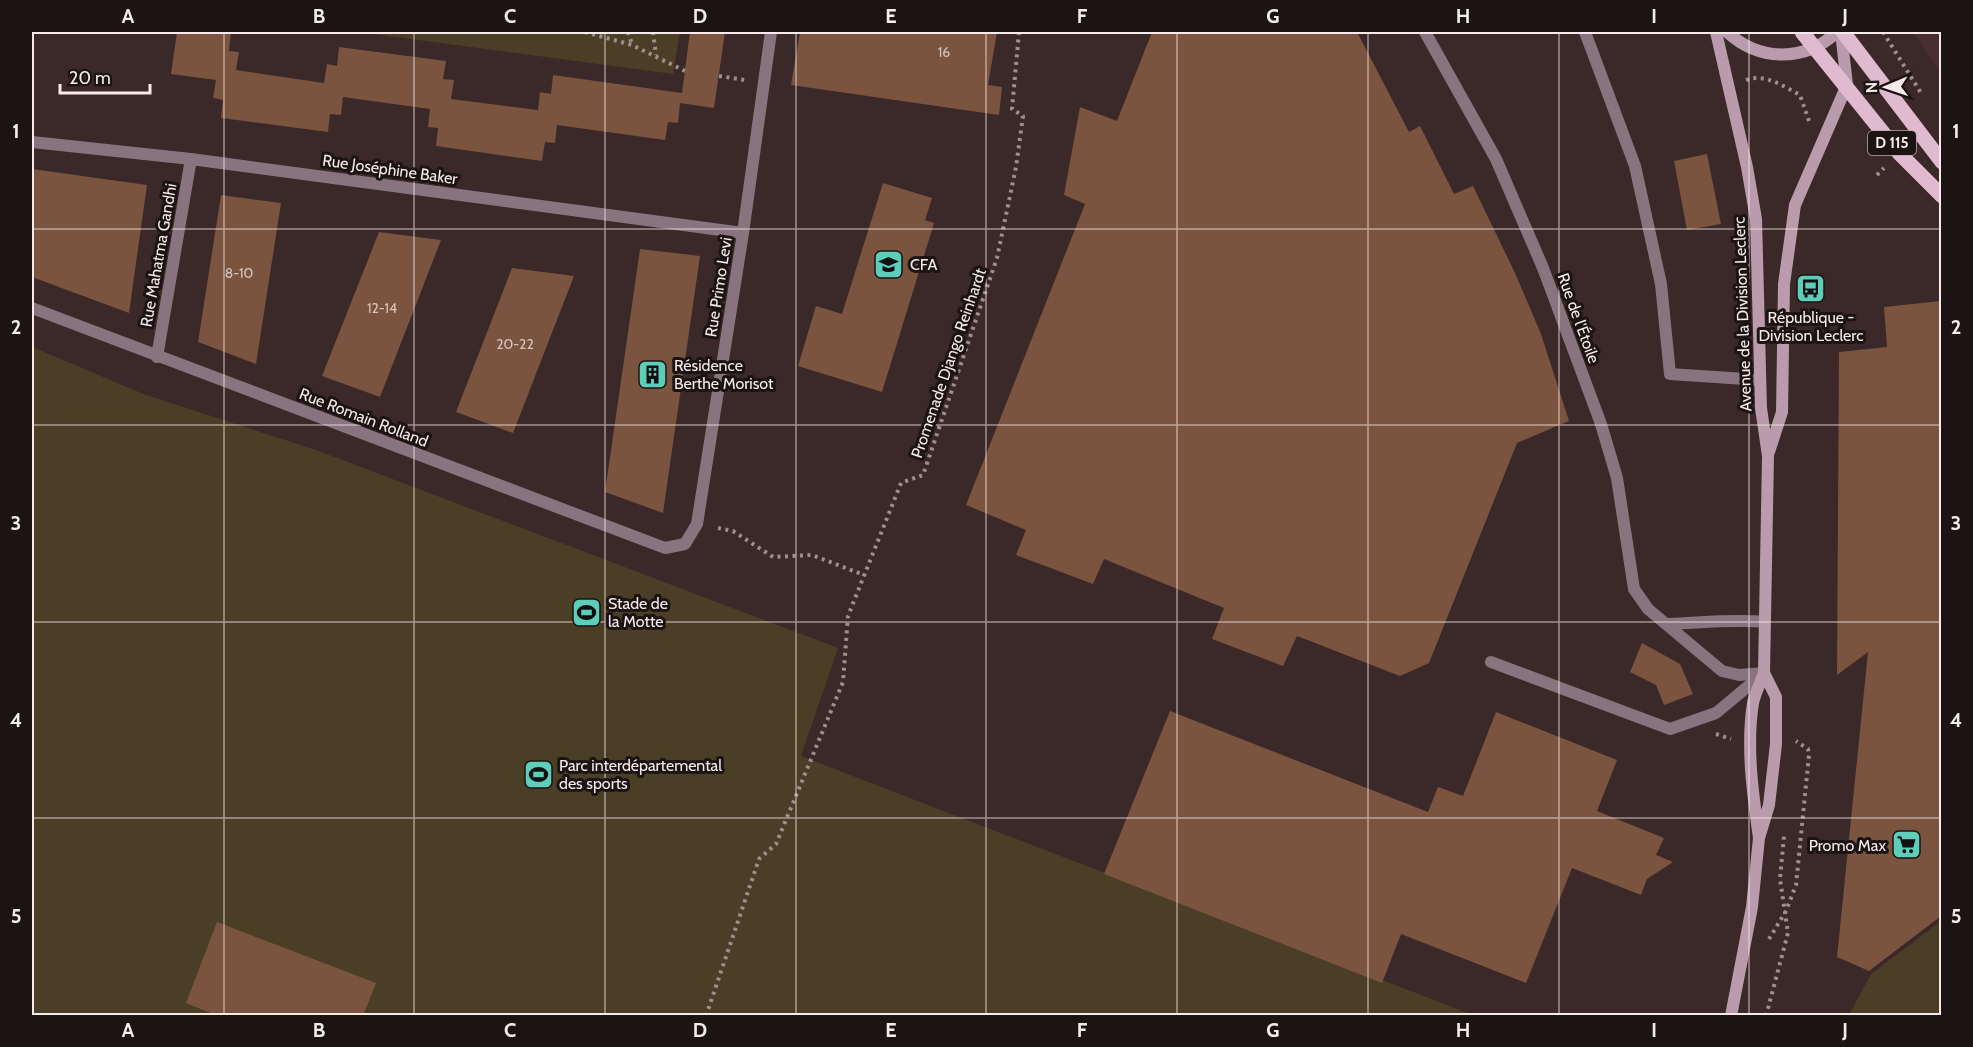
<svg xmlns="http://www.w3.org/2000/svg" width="1973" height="1047" viewBox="0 0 1973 1047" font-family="Cabin,sans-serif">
  <rect width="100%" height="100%" fill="#3b2828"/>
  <path fill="#4a2f30" d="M1913 32H1941V73Z"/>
  <path fill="#4b3e26" d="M358 32H680L673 74Z
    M32 347 146 395 316 450 838 648 801 756 1473 1015H32Z
    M1941 921V1015H1849L1871 974Z"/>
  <path fill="#7a543e" d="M177 32H231L229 51 239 52 236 70 324 83 327 64 337 66 339 47 446 61 443 79 454 80 451 99 538 110 540 92 551 94 553 75 682 93 690 32H725L714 108 680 103 678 123 668 122 665 140 557 125 555 143 545 142 542 161 436 146 438 128 428 127 430 109 343 97 341 115 330 114 328 132 221 118 223 100 213 98 216 80 171 74Z
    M800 32H997L988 85 1002 87 999 115 791 85Z
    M1152 32H1357L1409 132 1420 126 1454 194 1473 186 1515 273 1541 334 1569 421 1517 443 1429 663 1400 676 1297 636 1283 666 1212 639 1224 608 1104 559 1093 584 1016 555 1026 530 966 505 1085 204 1064 195 1080 107 1117 121Z
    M1707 154 1721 224 1687 230 1674 161Z
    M32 169 147 185 129 313 32 277Z
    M883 183 932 198 925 220 934 223 882 392 798 366 816 306 842 314Z
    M221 195 281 203 256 364 198 342Z
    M379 232 441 240 380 397 322 376Z
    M640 249 700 256 663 513 605 492Z
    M512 268 574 276 513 433 456 412Z
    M1941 301V916L1869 971 1837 957 1868 652 1837 675 1839 352 1887 347 1884 307Z
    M1642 643 1680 664 1693 694 1664 705 1656 685 1630 672Z
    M1170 711 1428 812 1438 787 1463 796 1496 712 1617 760 1597 811 1664 838 1656 855 1673 862 1647 879 1641 895 1572 868 1526 983 1401 934 1382 983 1104 874Z
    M217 922 376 983 363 1016H218L186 1003Z"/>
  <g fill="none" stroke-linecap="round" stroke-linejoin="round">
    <path stroke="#9f8f8f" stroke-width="4" stroke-dasharray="3 4.5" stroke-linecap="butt" d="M585 32 632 45 685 71
      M628 32 632 44
      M653 32 656 55
      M1883 32 1921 93
      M719 76 745 80
      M1746 80C1765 73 1783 86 1800 95L1809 121
      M1877 175 1884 168
      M718 528 733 531 773 557 812 555 864 575
      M1716 734 1731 739
      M1769 939 1786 911 1796 885 1809 755 1808 749 1796 741
      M706 1016 759 859 776 844 843 682 848 616 901 483 923 475 997 258 1016 167 1023 116 1012 109 1019 32
      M1766 1016 1788 933 1780 879 1784 836"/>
    <path stroke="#87747e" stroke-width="12" d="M1585 32 1635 166 1661 284 1670 374 1760 380
      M1491 662 1670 729 1716 713 1764 673"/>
    <path stroke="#87747e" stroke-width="12" d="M1425 32 1496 159 1543 268 1601 424 1617 478 1634 589 1648 609 1722 671 1739 675 1764 673
      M32 142 191 159 743 233
      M32 308 665 548 685 544 697 524 743 233 771 32
      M157 357 191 159
      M1667 624C1700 623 1732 619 1765 622"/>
    <path stroke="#b99bab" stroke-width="12" d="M1716 32 1747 167 1756 219 1761 408 1768 456 1764 673C1761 682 1755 693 1753 703 1746 747 1753 795 1759 838
      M1727 32C1760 62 1805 62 1837 32
      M1769 452 1782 412 1784 284 1795 205 1847 85 1841 32
      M1731 1016 1752 907 1759 838 1769 805 1776 744V697L1764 673"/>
    <path stroke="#e0bace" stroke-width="15" d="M1802 32 1900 154 1942 196
      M1843 32 1942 162"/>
  </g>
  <path fill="none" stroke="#f8eaea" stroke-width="1.5" stroke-opacity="0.55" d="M224 32V1016M414 32V1016M605 32V1016M796 32V1016M986 32V1016M1177 32V1016M1368 32V1016M1559 32V1016M1749 32V1016M32 229H1942M32 425H1942M32 622H1942M32 818H1942"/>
  <defs>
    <symbol id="school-square" viewBox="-11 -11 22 22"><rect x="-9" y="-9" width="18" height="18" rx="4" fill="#5cceba" stroke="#1c1314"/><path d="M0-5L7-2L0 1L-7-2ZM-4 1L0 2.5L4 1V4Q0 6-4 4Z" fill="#111"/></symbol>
    <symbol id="bus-square" viewBox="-11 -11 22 22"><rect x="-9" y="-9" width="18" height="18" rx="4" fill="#5cceba" stroke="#1c1314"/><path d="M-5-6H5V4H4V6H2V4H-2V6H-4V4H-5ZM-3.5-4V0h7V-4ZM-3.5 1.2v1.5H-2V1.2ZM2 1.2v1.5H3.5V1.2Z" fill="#111"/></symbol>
    <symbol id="building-square" viewBox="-11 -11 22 22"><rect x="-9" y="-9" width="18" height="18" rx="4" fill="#5cceba" stroke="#1c1314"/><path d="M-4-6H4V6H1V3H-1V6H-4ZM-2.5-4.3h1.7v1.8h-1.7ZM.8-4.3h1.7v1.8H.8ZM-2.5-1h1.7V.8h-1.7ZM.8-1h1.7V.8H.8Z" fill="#111"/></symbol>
    <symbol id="stadium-square" viewBox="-11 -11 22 22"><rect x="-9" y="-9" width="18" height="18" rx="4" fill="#5cceba" stroke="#1c1314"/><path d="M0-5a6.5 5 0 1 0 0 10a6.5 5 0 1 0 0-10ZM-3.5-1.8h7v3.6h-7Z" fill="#111"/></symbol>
    <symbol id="supermarket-square" viewBox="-11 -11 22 22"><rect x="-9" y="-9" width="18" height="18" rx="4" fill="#5cceba" stroke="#1c1314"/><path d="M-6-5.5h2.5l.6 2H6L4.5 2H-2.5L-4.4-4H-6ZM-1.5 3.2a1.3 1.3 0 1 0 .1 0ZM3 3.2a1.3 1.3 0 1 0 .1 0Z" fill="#111"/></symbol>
  </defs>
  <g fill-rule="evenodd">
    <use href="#school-square" x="872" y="248" width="33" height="33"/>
    <use href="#bus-square" x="1794" y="272" width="33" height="33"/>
    <use href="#building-square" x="636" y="358" width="33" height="33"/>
    <use href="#stadium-square" x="570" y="596" width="33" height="33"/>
    <use href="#stadium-square" x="522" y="758" width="33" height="33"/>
    <use href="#supermarket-square" x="1890" y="828" width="33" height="33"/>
  </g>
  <g text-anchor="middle" stroke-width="6" stroke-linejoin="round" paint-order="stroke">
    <g font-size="14" fill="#d8c4bf">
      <text x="944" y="57">16</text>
      <text x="239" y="278">8-10</text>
      <text x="382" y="313">12-14</text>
      <text x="515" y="349">20-22</text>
    </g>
    <rect fill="#1c1314" stroke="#b6aaaa" stroke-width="1.5" x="1868" y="131" width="48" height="24" rx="4.5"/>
    <g font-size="15" font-weight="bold" fill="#f8eaea">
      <text x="1892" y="148">D 115</text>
    </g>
    <g font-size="16" fill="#f8eaea" stroke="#1c1314">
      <text transform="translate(390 169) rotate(8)" y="6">Rue Joséphine Baker</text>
      <text transform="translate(158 255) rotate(-80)" y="6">Rue Mahatma Gandhi</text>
      <text transform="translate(718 287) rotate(-81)" y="6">Rue Primo Levi</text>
      <text transform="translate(1742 314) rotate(-92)" y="6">Avenue de la Division Leclerc</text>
      <text transform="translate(1579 318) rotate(70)" y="6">Rue de l'Étoile</text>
      <text transform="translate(948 363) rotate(-71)" y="6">Promenade Django Reinhardt</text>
      <text transform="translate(364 417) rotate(21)" y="6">Rue Romain Rolland</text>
    </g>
    <g font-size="16" fill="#f8eaea" stroke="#1c1314" text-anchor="start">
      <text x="910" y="270">CFA</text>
      <text x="1811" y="323" text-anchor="middle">République -<tspan x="1811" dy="18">Division Leclerc</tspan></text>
      <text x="674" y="371">Résidence<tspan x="674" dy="18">Berthe Morisot</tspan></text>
      <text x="608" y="609">Stade de<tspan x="608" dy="18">la Motte</tspan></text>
      <text x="559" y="771">Parc interdépartemental<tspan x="559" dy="18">des sports</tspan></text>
      <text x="1886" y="851" text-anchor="end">Promo Max</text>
    </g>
  </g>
  <rect width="1973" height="1047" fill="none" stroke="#1c1314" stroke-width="66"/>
  <g transform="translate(1886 87) rotate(268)" stroke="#1c1314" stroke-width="4.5" paint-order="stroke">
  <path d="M0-4.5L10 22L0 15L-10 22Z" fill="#f8eaea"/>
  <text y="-9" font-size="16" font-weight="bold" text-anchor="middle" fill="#f8eaea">N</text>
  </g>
  <path d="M60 84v9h90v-9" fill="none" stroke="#f8eaea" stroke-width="3"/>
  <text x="69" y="84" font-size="18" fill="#f8eaea" stroke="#1c1314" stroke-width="4.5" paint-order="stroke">20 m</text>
  <rect x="33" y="33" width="1907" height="981" fill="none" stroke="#f8eaea" stroke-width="2"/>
  <g font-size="20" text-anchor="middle" font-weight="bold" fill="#f8eaea">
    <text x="128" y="23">A</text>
    <text x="319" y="23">B</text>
    <text x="510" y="23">C</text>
    <text x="700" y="23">D</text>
    <text x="891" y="23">E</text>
    <text x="1082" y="23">F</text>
    <text x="1273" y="23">G</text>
    <text x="1463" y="23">H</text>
    <text x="1654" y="23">I</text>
    <text x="1845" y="23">J</text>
    <text x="16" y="138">1</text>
    <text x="1956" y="138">1</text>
    <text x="16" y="334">2</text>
    <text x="1956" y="334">2</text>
    <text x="16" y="530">3</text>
    <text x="1956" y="530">3</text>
    <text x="16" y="727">4</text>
    <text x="1956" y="727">4</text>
    <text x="16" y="923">5</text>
    <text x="1956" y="923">5</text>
    <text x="128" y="1037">A</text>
    <text x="319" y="1037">B</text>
    <text x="510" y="1037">C</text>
    <text x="700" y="1037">D</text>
    <text x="891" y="1037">E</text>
    <text x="1082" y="1037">F</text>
    <text x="1273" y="1037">G</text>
    <text x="1463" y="1037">H</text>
    <text x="1654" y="1037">I</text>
    <text x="1845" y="1037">J</text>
  </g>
</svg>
